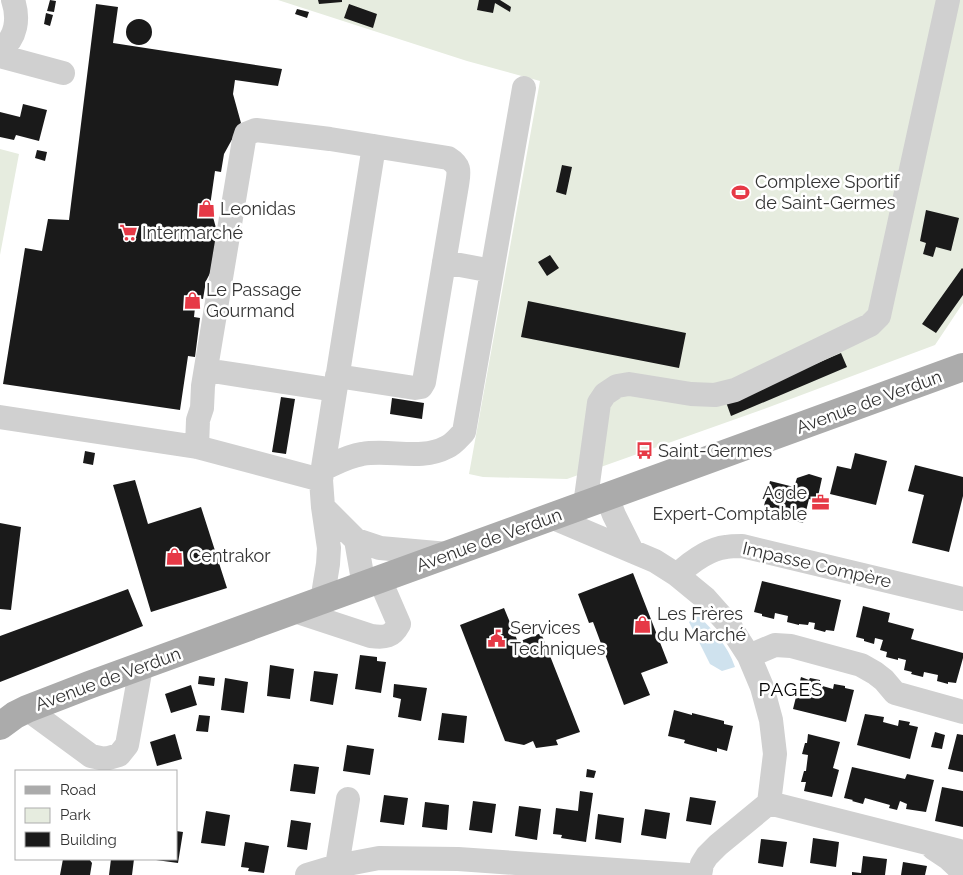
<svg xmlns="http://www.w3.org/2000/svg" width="963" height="875" viewBox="0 0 963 875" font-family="Raleway,sans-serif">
  <rect width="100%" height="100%" fill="#fff"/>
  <path fill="#e6ecdf" d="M278 0H963V303L935 345 764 409 567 479 483 477 469 474 540 81 467 61Z
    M0 149 19 154 0 255Z"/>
  <path fill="#cfe2ee" d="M698 615C714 632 727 644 735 667L722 671 710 664 689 622Z"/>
  <path fill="#1a1a1a" d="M50 0 56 1 54 12 47 11Z
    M318 0H342V2L319 4Z
    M479 0H500L511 7 510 12 495 3 493 13 477 10Z
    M96 4 118 7 113 43 282 69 278 86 235 80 233 94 241 123 224 154 221 172 215 171 210 206 222 250 206 281 203 299 196 298 194 317 200 318 195 357 188 356 180 410 3 384 25 248 42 251 48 219 69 220Z
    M349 4 377 14 373 28 344 18Z
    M297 9 309 12 307 18 295 14Z
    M46 13 53 15 50 26 44 24Z
    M126 32a13 13 0 1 1 26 0a13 13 0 1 1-26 0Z
    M23 104 47 110 39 141 16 135 14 140 0 137V112L20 117Z
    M37 150 47 152 45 161 35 158Z
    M562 165 572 167 566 195 556 192Z
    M926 210 959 218 951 251 936 247 933 257 923 254 926 243 920 241Z
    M550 255 559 268 547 276 538 262Z
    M962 268 963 269V295L936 333 922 324Z
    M528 301 686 333 679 368 521 337Z
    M841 353 847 367 731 416 726 402Z
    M281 397 295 399 286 454 272 452Z
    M392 398 424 403 422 419 390 414Z
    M85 451 95 453 93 465 83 463Z
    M855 453 887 461 876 505 830 494 837 466 851 469Z
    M915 465 963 477V496L949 552 912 543 924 495 908 491Z
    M809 474 822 478 817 501 809 499 803 523 779 517 781 510 764 506 770 481 794 487 797 478Z
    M135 480 148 524 201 507 227 588 151 612 113 485Z
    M0 523 21 527 11 610 0 609Z
    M633 573 668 663 641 673 650 695 624 705 593 622 589 623 578 594Z
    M762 581 841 600 834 631 826 630 825 632 814 629 815 623 809 622 808 625 799 624V625L787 622 788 616 775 613 774 619 762 616V614L754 612Z
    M128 589 143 626 0 682V636Z
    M863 606 890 613 888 622 914 629 911 639 963 653V658L956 683 948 682V684L937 681 938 675 924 672 923 677 911 674 912 672 904 670 906 660 898 658V660L886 657 887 652 880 650 883 640 875 638 874 644 864 641V639L856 637Z
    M504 608 518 642 541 633 580 732 556 740 558 745 536 748 533 741 524 745 505 741 460 625Z
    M360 655 377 657V661L386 662 381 693 355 689Z
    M270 665 294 669 290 699 267 696Z
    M314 671 338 674 333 705 310 701Z
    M199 676 215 678 214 686 198 684Z
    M801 677 809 680 810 678 820 680 819 685 833 689 834 684 845 686V688L854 690 846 722 793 709Z
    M225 678 248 682 244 713 221 710Z
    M394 684 427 688 421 721 398 717 401 699 393 697Z
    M191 685 197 705 171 713 165 694Z
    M674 710 692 715V713L724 721V724L733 726 727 751 717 748V752L684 743 685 740 668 736Z
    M442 713 467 716 464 743 438 740Z
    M865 714 884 717 883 722 898 726 899 720 910 722 909 725 918 727 910 759 857 745Z
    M199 715 210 716 208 732 196 731Z
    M935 732 945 735 942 749 931 747Z
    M175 734 182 759 157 766 150 742Z
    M808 734 840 742 833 768 839 770 832 797 804 791 806 782H801L804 771H806L808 755 802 754 805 743H807Z
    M957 734 963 735V772L948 769Z
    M347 745 374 749 370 775 343 771Z
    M294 764 319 767 315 794 290 791Z
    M852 767 905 779 907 774 934 780 926 812 906 809 907 804 900 801 897 810 889 808 890 805 865 798 863 804 852 801 853 800 844 798Z
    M587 769 596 771 594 778 586 777Z
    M942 787 963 791V827L935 821Z
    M580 791 593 793 586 842 561 838 562 835 553 834 556 808 578 811Z
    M384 795 408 798 404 825 380 822Z
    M690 797 716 801 711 825 686 821Z
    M473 801 496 804 492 833 469 830Z
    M425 802 449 805 447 830 422 827Z
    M519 806 541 809 537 840 515 836Z
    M645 809 670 813 666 839 641 835Z
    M206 811 230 815 225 846 201 843Z
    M598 814 624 818 621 843 595 839Z
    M291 820 311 823 307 850 287 847Z
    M176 831 183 832 178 863 156 860V859H176Z
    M813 838 839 842 836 867 810 863Z
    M761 839 787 842 783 867 758 863Z
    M245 842 269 846 264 873 248 871 249 868 241 867Z
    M863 856 887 859 885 875H852V872L861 873Z
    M63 859H89L92 863 90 875H60Z
    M111 859H134L132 875H109Z
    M903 862 927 866 925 875H901Z"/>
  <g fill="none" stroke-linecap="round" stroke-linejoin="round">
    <path stroke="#d0d0d0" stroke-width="24" d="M0 50C17 38 19 18 13 0
      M0 56 63 73
      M444 262 492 271
      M206 370 335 390
      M0 417 197 447 321 480 323 507 329 548 328 564 322 601
      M197 447 198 420 202 408 203 386 244 140 246 134 256 130 330 139 448 158C461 166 459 172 457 185L424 382 421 387 415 388 337 376
      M323 469C336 463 348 456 362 454 390 449 421 461 447 447 454 444 459 437 464 432L524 88
      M321 480 374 146
      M607 497 614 515 632 551
      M585 505 599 403 605 394 617 386 629 384 691 394 715 395 735 390 870 325 879 316 948 0
      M323 507 356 540 380 548 448 554
      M551 517 655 561 677 575 705 598 729 625 749 656 762 687 771 720 775 754 769 803 718 845 707 856 702 864 700 875
      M356 540 364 586
      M677 575C690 563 708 549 726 547 731 546 737 546 742 546L963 599
      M295 611 371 636C385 638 392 637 399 624L380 580
      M749 656 775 645 791 646 861 665 875 673 884 680 895 693 963 712
      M27 709 91 756 105 759 119 755 127 745 141 667
      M769 803 963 852
      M933 848 948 858 963 872
      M337 866 348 799
      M307 875 337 866 379 858 458 859 689 875"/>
    <path stroke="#ababab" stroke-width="28" d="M0 726 15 715 27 709 89 685 963 367"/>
  </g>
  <defs>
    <symbol id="stadium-bare" viewBox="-9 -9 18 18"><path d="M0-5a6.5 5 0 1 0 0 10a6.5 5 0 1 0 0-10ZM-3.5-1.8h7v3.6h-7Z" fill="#e63946" stroke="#fff" stroke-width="2.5" paint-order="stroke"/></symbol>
    <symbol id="shop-bare" viewBox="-9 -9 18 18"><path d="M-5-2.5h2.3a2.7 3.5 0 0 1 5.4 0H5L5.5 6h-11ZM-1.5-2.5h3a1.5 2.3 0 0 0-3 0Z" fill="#e63946" stroke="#fff" stroke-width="2.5" paint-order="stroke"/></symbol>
    <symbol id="supermarket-bare" viewBox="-9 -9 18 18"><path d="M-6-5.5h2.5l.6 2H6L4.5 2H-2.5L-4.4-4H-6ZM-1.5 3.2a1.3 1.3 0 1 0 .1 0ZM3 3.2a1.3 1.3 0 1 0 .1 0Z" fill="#e63946" stroke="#fff" stroke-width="2.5" paint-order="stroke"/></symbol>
    <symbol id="bus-bare" viewBox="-9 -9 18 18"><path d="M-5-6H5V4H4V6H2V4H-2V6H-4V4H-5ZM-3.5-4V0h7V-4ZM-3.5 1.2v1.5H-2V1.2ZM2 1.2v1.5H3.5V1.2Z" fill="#e63946" stroke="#fff" stroke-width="2.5" paint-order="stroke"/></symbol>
    <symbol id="office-bare" viewBox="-9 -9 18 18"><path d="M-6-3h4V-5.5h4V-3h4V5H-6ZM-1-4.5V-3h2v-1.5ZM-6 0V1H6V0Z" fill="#e63946" stroke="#fff" stroke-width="2.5" paint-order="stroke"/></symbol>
    <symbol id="civic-bare" viewBox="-9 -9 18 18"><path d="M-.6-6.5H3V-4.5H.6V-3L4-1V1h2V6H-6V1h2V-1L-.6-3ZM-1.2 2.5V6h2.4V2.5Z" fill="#e63946" stroke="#fff" stroke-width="2.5" paint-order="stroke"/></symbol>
  </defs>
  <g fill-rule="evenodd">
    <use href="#stadium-bare" x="728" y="180" width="25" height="25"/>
    <use href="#shop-bare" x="194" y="196" width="25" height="25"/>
    <use href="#supermarket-bare" x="116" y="220" width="25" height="25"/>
    <use href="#shop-bare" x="180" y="288" width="25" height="25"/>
    <use href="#bus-bare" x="632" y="438" width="25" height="25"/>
    <use href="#office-bare" x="808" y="490" width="25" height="25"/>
    <use href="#shop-bare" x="162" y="544" width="25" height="25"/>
    <use href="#shop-bare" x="630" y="612" width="25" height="25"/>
    <use href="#civic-bare" x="484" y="626" width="25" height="25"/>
  </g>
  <g text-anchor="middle" stroke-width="5" stroke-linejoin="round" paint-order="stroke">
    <g font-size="18" fill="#333" stroke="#fff" text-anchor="start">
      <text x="755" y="188">Complexe Sportif<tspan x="755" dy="21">de Saint-Germes</tspan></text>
      <text x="220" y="215">Leonidas</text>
      <text x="142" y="239">Intermarché</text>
      <text x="206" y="296">Le Passage<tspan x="206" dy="21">Gourmand</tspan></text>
      <text x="658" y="457">Saint-Germes</text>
      <text x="807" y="499" text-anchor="end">Agde<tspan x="807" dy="21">Expert-Comptable</tspan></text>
      <text x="189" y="562">Centrakor</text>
      <text x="657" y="620">Les Frères<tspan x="657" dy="21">du Marché</tspan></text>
      <text x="510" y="634">Services<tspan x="510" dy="21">Techniques</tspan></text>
    </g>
    <g font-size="18" fill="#333" stroke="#fff">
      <text transform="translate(869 402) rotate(-20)" y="6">Avenue de Verdun</text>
      <text transform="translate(489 540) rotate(-20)" y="6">Avenue de Verdun</text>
      <text transform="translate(817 565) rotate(13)" y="6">Impasse Compère</text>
      <text transform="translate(108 679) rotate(-20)" y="6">Avenue de Verdun</text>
    </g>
    <g font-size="19" letter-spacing="1" fill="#000" stroke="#fff">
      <text x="791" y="696">PAGES</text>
    </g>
  </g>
  <rect x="15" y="770" width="162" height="90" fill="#ffffff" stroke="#adadad"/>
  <rect x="25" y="786" width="25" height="8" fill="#ababab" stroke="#adadad"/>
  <text x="60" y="795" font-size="15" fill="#333333">Road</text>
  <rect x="25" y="808" width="25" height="15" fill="#e6ecdf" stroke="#adadad"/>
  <text x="60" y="820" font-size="15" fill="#333333">Park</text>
  <rect x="25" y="832" width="25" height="15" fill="#1a1a1a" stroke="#adadad"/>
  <text x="60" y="845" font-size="15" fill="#333333">Building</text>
</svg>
